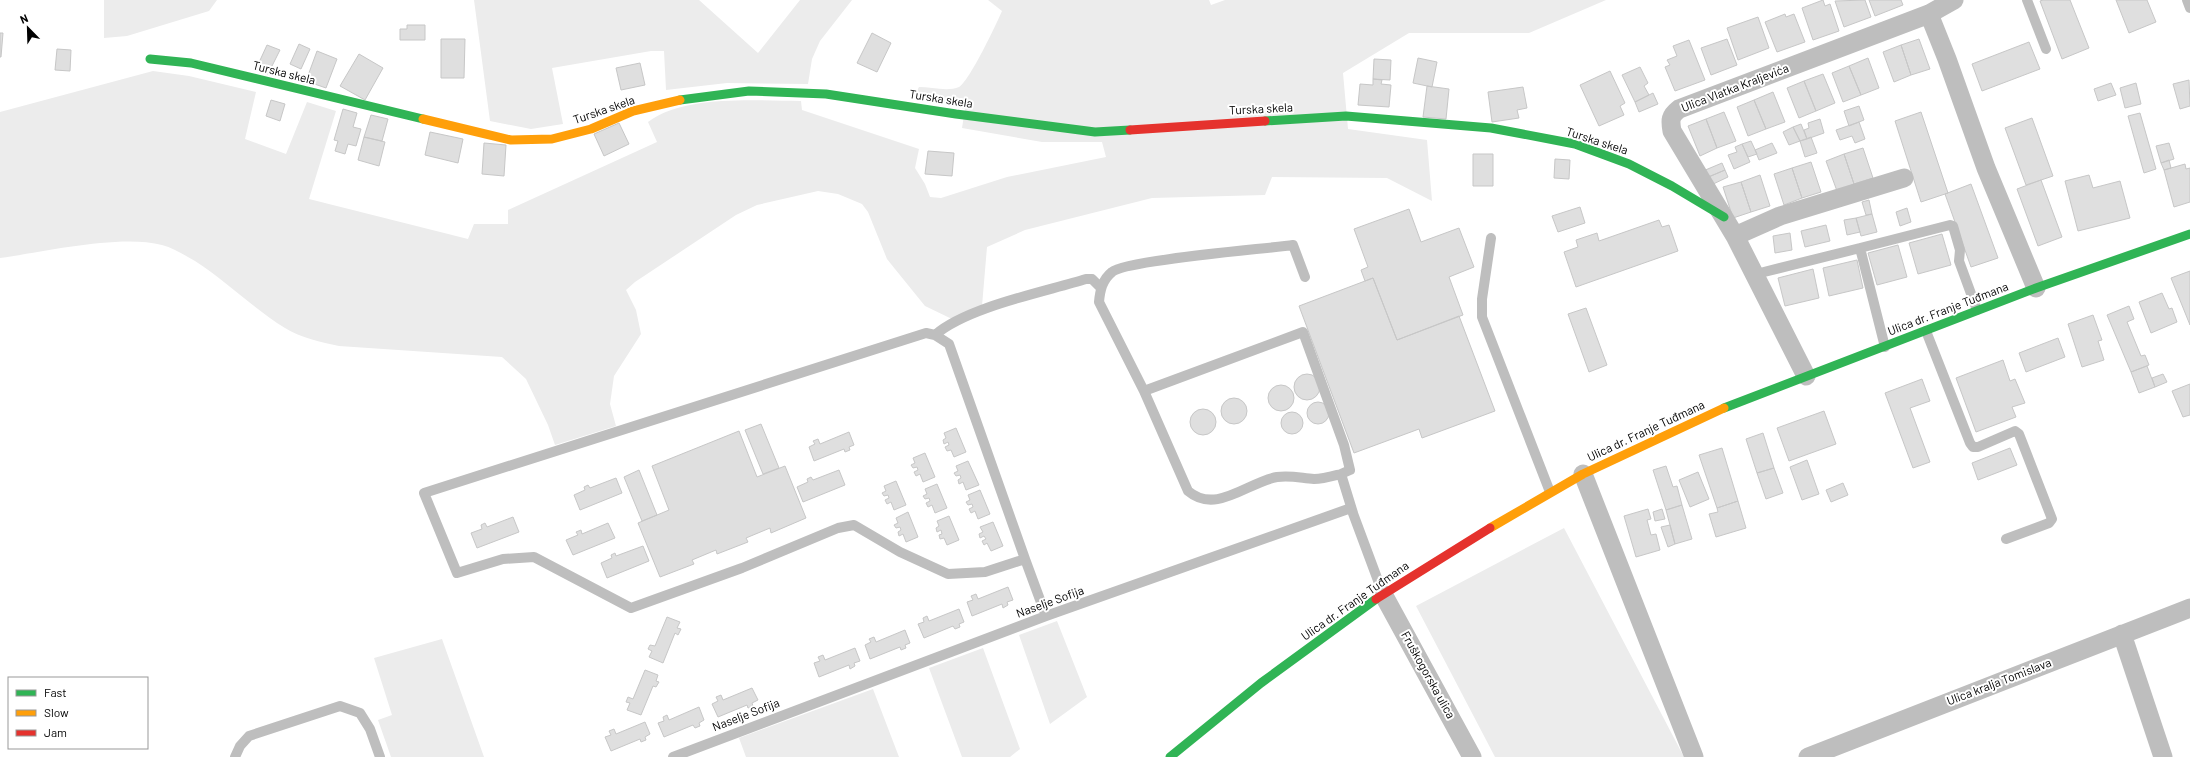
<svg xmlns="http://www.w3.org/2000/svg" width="2190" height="757" viewBox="0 0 2190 757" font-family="Barlow,sans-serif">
  <rect width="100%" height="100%" fill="#fff"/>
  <path fill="#ececec" d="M104 0H217L209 11 127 36 104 38Z
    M474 0H699L758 53 800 0H852L820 41 812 59 808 84 727 83 666 90 664 51H651L552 68 563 124 531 129 490 121Z
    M988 0H1209L1211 5 1225 0H1606L1529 33H1409L1343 73 1348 129 1427 140 1432 201 1387 178 1272 177 1265 195 1152 198 1025 230 987 247 982 306 952 319 925 306 895 269 887 259 868 212 862 204 838 194 818 191 757 205 736 215 635 282 626 290 636 310 641 334 614 376 610 404 616 426 555 445 548 425 526 379 502 357 339 346C321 342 301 338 285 328 253 308 226 281 195 261 184 255 174 248 162 245 120 234 44 252 0 258V112L153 71 189 76 256 92 245 139 286 154 307 102 336 111 309 199 468 239 474 224H508V210L657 142 648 122C685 94 757 101 801 101L802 110 919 149 915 168 925 184 930 197 941 198 1007 177 1106 157 1102 142H1042L962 128 965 109 915 94 919 87C931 87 948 92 959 87 969 82 997 23 1002 11Z
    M1564 528 1684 757H1495L1416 606Z
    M1057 621 1087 697 1050 724 1019 635Z
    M442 639 484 757H391L378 720 392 715 374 658Z
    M983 648 1020 749 1010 757H962L929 668Z
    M873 689 899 757H746L739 738Z"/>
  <path fill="#dfdfdf" stroke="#c7c7c7" d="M1823 0 1825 6 1830 4 1839 31 1813 40 1802 8Z
    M1865 0 1871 17 1844 27 1835 1Z
    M1869 0H1901L1903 5 1875 16Z
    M2043 0H2070L2089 48 2062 59 2040 1Z
    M2116 0H2147L2156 22 2129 33Z
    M1785 14 1786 17 1794 14 1805 42 1777 52 1765 22Z
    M1758 17 1769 48 1738 60 1727 28Z
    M407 25H425V40H400V29H407Z
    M0 33H3L1 57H0Z
    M872 33 891 43 877 72 857 63Z
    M441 39H465L464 78H441Z
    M1727 39 1737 65 1711 75 1701 48Z
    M1919 39 1930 69 1911 75 1901 45Z
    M1689 40 1705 80 1675 91 1665 67 1670 65 1667 60 1677 56 1673 46Z
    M2029 42 2040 69 1982 91 1972 64Z
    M299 44 310 49 301 69 290 64Z
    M267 45 280 50 268 74 256 69Z
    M1901 45 1911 75 1894 82 1883 52Z
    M57 49 71 50 70 71 55 70Z
    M317 51 337 59 326 88 306 81Z
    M359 54 383 68 365 100 340 86Z
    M1418 58 1437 62 1432 87 1413 83Z
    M1868 58 1879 88 1861 95 1849 66Z
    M1374 59 1391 60 1390 80 1373 79Z
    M640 63 645 85 621 90 616 68Z
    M1849 66 1861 95 1843 102 1832 73Z
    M1640 67 1648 83 1644 86 1649 95 1635 102 1622 75Z
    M1610 71 1625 103 1620 106 1624 115 1599 126 1580 85Z
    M1823 74 1835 103 1816 111 1804 81Z
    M1373 79 1382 80 1381 84 1391 85 1389 107 1358 105 1360 84 1373 85Z
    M2189 80 2190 106 2180 109 2173 84Z
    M1804 81 1816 111 1799 118 1787 88Z
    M2111 83 2116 95 2098 101 2094 89Z
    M2136 83 2141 104 2125 108 2120 88Z
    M1427 86 1449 89 1446 119 1423 117Z
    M1523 87 1527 108 1517 110 1519 118 1492 122 1488 92Z
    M1773 92 1785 122 1766 129 1754 100Z
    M1653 93 1658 104 1639 112 1635 102Z
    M271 100 285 104 280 121 266 116Z
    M1754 100 1766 129 1748 136 1737 107Z
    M1859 106 1864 120 1849 126 1844 111Z
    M343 109 357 113 353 127 361 129 356 146 348 144 345 154 335 151 338 141 334 140Z
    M1724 112 1736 141 1717 148 1706 119Z
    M1921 112 1948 193 1921 202 1895 121Z
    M2140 113 2156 169 2144 173 2128 116Z
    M371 115 388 119 382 141 364 137Z
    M2032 118 2053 176 2026 185 2005 128Z
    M1706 119 1717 148 1700 156 1688 126Z
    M1820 119 1824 133 1807 139 1804 130 1809 128 1808 123Z
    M1859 122 1865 139 1855 143 1852 136 1840 140 1836 130Z
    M619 123 629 144 604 156 594 134Z
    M1801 124 1807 139 1800 141 1793 127Z
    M1793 127 1800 141 1789 145 1783 132Z
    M430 132 463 139 458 163 425 155Z
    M364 137 385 142 379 166 358 160Z
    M1811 137 1817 153 1805 157 1800 141Z
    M1751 141 1757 154 1748 157 1742 144Z
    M484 143 506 145 504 176 482 174Z
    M1772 143 1777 153 1759 160 1755 150Z
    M2169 143 2174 159 2161 163 2156 146Z
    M1742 144 1750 162 1734 169 1728 155 1737 152 1735 147Z
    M1863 148 1873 178 1854 184 1844 154Z
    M928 151 954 153 952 176 925 174Z
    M1473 154H1493V186H1473Z
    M1844 154 1854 184 1837 191 1826 161Z
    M1555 159 1570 160 1569 179 1554 178Z
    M2169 160 2171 168 2164 170 2161 163Z
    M1811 162 1821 192 1802 198 1792 168Z
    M1722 163 1725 170 1706 178 1703 171Z
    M2185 164 2186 169 2190 168V202L2174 207 2164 170Z
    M1792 168 1802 198 1784 205 1774 174Z
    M1725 170 1728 177 1709 186 1706 178Z
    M1760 175 1770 206 1751 212 1741 182Z
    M2089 175 2093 188 2120 181 2130 218 2078 231 2065 181Z
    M2041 180 2062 237 2038 246 2017 189Z
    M1741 182 1751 212 1733 218 1723 187Z
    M1971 184 1998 258 1971 267 1945 194Z
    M1869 200 1872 214 1866 215 1862 202Z
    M1580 207 1585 223 1558 232 1552 216Z
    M1907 208 1911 222 1900 226 1896 212Z
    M1409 209 1421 242 1459 228 1474 267 1449 277 1463 315 1397 340 1373 278 1365 281 1361 270 1368 267 1354 229Z
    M1872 214 1877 232 1861 236 1856 218Z
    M1856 218 1860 232 1847 235 1844 220Z
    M1659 220 1662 227 1669 225 1678 251 1576 287 1564 252 1578 247 1576 240 1597 233 1599 241Z
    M1826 225 1830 241 1805 247 1801 231Z
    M1790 233 1792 250 1775 253 1773 236Z
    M1942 234 1951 265 1918 274 1909 243Z
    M1898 245 1907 277 1877 285 1868 253Z
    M1857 260 1863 288 1829 296 1823 268Z
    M1813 269 1819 298 1785 306 1778 278Z
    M2190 271V325L2171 278Z
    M1373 278 1397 340 1459 316 1495 411 1422 438 1419 429 1354 453 1299 306Z
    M2162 293 2169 309 2172 308 2177 322 2151 333 2139 302Z
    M2129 306 2134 319 2127 322 2141 356 2145 355 2149 365 2131 372 2107 315Z
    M1586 308 1607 365 1589 372 1568 314Z
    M2093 315 2102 340 2098 341 2104 360 2082 367 2068 324Z
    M2058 338 2065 357 2026 372 2019 353Z
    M2003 360 2010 381 2015 379 2025 403 2012 407 2016 417 1976 432 1956 378Z
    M2147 366 2155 387 2139 393 2131 372Z
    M2163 374 2167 382 2155 387 2152 378Z
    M1294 387a13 13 0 1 1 26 0a13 13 0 1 1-26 0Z
    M1922 379 1930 401 1910 408 1930 462 1913 468 1885 393Z
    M2190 384V415L2183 417 2172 391Z
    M1268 398a13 13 0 1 1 26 0a13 13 0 1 1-26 0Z
    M1221 411a13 13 0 1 1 26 0a13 13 0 1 1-26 0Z
    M1307 413a11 11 0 1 1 22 0a11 11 0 1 1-22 0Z
    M1190 422a13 13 0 1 1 26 0a13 13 0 1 1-26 0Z
    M1824 411 1836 444 1789 461 1777 428Z
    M1281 423a11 11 0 1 1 22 0a11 11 0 1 1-22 0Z
    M761 424 779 468 763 474 745 430Z
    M956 428 966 452 954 457 951 450 947 451 945 447 949 445 948 442 944 444 943 440 946 438 944 433Z
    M739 431 757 477 785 466 806 518 771 533 770 528 746 538 748 542 717 554 716 550 692 560 694 564 660 577 638 523 669 510 652 466Z
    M849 432 854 445 849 447 850 450 845 452 844 449 814 461 809 447 815 444 813 441 818 439 820 444Z
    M1763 433 1774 468 1757 473 1746 439Z
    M1722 448 1738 501 1717 508 1699 455Z
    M2010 448 2017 465 1978 480 1972 463Z
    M925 453 935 477 923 482 920 474 916 476 914 472 918 470 917 467 913 468 911 465 915 463 913 458Z
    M1807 460 1819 494 1802 500 1790 467Z
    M968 461 979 485 966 490 963 482 959 484 958 480 961 478 960 475 956 476 954 473 958 471 956 466Z
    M1666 466 1673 487 1677 486 1682 505 1666 510 1653 470Z
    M1774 468 1783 493 1766 499 1757 473Z
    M639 470 657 515 642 521 624 477Z
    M839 470 845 485 803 502 797 487 808 482 807 479 811 477 813 480Z
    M1698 472 1709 499 1690 507 1679 480Z
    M616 478 622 493 580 510 574 495 585 490 584 487 588 485 590 488Z
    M896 481 906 505 894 510 891 502 887 504 885 500 889 498 888 495 884 496 882 493 886 491 884 486Z
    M1843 483 1848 495 1831 502 1826 490Z
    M937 484 947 508 935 513 932 505 928 507 926 503 930 501 929 498 925 499 923 496 927 494 925 489Z
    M980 490 990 514 978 519 975 511 971 513 969 509 973 507 972 504 968 505 966 502 970 500 968 495Z
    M1738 501 1746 528 1716 537 1709 514 1718 512 1717 508Z
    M1682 505 1692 539 1675 544 1666 510Z
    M1648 509 1651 519 1647 520 1651 535 1656 534 1660 550 1636 557 1624 516Z
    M1662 509 1665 519 1655 521 1653 512Z
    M908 512 918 537 906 542 903 534 899 536 898 532 901 530 900 527 896 528 894 525 898 523 896 518Z
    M949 516 959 540 947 545 944 538 940 539 939 535 942 534 941 530 937 532 936 528 939 526 937 521Z
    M513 517 519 532 477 548 471 533 482 529 481 525 485 523 487 527Z
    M993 522 1003 546 991 551 987 543 984 545 982 541 986 539 984 536 980 538 979 534 983 532 980 527Z
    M608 523 615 538 573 555 566 540 578 535 576 532 581 530 582 534Z
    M1670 525 1675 544 1668 547 1661 527Z
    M643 546 649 561 607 578 601 563 612 558 611 555 615 553 616 556Z
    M1008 587 1013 600 1007 602 1008 605 1003 608 1002 604 972 616 967 602 973 600 971 596 976 594 978 599Z
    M959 609 964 622 959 624 960 627 955 629 953 626 924 638 918 624 924 622 923 618 927 616 929 621Z
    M667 617 680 622 677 628 681 629 678 635 675 633 663 663 649 657 652 651 648 649 650 645 655 646Z
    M905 630 910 643 905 645 906 648 901 650 900 647 870 659 865 645 871 642 869 639 874 637 876 642Z
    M855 648 860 661 854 663 855 666 850 669 849 665 819 677 814 663 820 661 818 657 823 655 825 660Z
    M645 670 658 675 656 681 659 682 656 687 653 686 641 715 627 710 630 703 626 702 628 697 633 699Z
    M752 688 758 700 752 703 753 706 748 708 747 705 718 717 712 704 718 701 716 697 721 695 723 700Z
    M699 707 704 720 699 723 700 726 695 728 693 725 664 737 658 723 664 721 663 717 667 715 669 720Z
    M645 722 650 734 645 737 646 740 641 742 640 739 611 751 605 737 611 735 609 731 614 729 616 734Z"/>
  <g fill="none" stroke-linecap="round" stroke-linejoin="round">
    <path stroke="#bebebe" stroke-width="10" d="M2027 0 2046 49
      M2187 0 2190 8
      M1491 238 1482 299V317L1550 492
      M1860 248 1950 225 1953 226 1960 250 1959 261 1977 310
      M1756 274 1860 248 1885 347
      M1305 277 1293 245C1265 249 1126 260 1112 272 1102 280 1100 291 1099 302L1144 391 1303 332 1344 445 1350 470 1341 474 1353 513
      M1926 331 1970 443 1973 447H1978L2015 431 2019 434 2052 519 2049 523 2006 539
      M926 333 935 335 949 344 1025 559 985 572 948 574 900 552 854 525 838 528 742 568 631 608 534 557 503 559 457 573 424 493Z
      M935 335C967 307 1044 292 1086 279H1092L1100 287
      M1144 391 1188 491C1216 515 1248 482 1277 477 1290 475 1301 478 1314 479 1323 479 1333 476 1341 474
      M1025 559 1046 616
      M235 757 240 746 249 736 340 706 360 713 370 729 380 757
      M673 757 1046 616 1351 508 1383 594"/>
    <path stroke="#bebebe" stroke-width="19" d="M1929 14 1947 59 1986 168 2036 288
      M1735 236 1780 216 1904 178
      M1806 376 1735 236 1672 131C1670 120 1670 116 1679 109L1929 14 1954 0
      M1583 474 1694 757
      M1383 594 1472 757
      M2122 634 2163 757
      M1808 757 2190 608"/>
    <path stroke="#30b455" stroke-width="9" d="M150 59 191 63 423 119
      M680 100 749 91 826 94 956 114 1095 132 1130 130
      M1265 121 1346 116 1491 128 1575 144 1629 164 1672 186 1724 217
      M1724 408 2036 288 2190 234
      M1170 757 1261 683 1376 599"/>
    <path stroke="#ff9f0a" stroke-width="9" d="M423 119 511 140 552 139 591 129 633 111 680 100
      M1490 528 1583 474 1724 408"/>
    <path stroke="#e5322d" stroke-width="9" d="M1130 130 1265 121
      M1376 599 1490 528"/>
  </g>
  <g text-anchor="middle" stroke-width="4" stroke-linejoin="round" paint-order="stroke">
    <g font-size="12" fill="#000" stroke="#fff">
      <text transform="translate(284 73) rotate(14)" y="4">Turska skela</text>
      <text transform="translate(1735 88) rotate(-21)" y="4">Ulica Vlatka Kraljevića</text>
      <text transform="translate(941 99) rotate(9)" y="4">Turska skela</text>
      <text transform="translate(1261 109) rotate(-3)" y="4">Turska skela</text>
      <text transform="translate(604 110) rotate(-19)" y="4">Turska skela</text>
      <text transform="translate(1597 141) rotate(18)" y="4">Turska skela</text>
      <text transform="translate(1948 309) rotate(-21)" y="4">Ulica dr. Franje Tuđmana</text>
      <text transform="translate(1646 431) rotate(-25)" y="4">Ulica dr. Franje Tuđmana</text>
      <text transform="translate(1355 601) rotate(-35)" y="4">Ulica dr. Franje Tuđmana</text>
      <text transform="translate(1050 602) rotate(-20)" y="4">Naselje Sofija</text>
      <text transform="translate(1428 675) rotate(61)" y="4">Fruškogorska ulica</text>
      <text transform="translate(1999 682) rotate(-21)" y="4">Ulica kralja Tomislava</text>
      <text transform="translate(746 715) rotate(-21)" y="4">Naselje Sofija</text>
    </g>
  </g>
  <rect x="8" y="677" width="140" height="72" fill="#ffffff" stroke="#999999"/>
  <rect x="16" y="690" width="20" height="6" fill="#30b455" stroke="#999999"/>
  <text x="44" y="697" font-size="12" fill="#000000">Fast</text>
  <rect x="16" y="710" width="20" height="6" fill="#ff9f0a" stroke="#999999"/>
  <text x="44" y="717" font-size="12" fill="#000000">Slow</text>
  <rect x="16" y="730" width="20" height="6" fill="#e5322d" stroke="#999999"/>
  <text x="44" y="737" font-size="12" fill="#000000">Jam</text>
  <g transform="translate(28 28) rotate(337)" stroke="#ffffff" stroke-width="3" paint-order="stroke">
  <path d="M0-3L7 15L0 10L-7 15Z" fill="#000000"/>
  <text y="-6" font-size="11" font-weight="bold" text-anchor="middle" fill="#000000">N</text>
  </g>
</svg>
